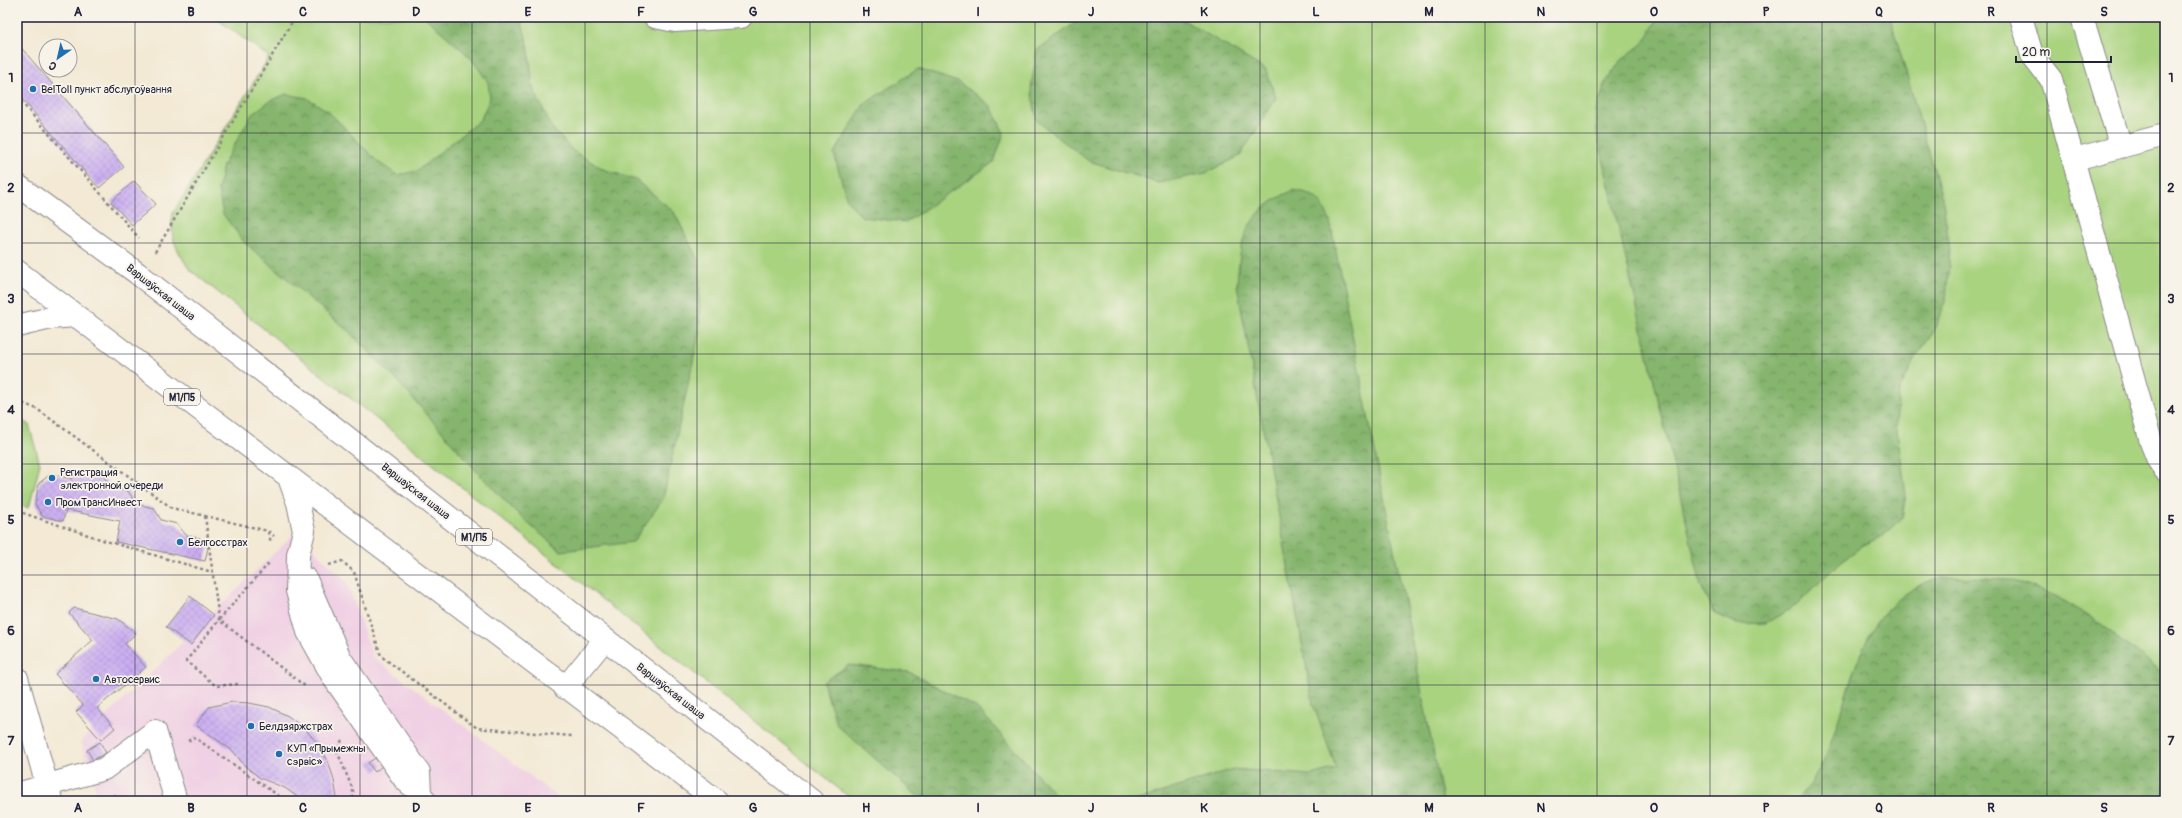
<svg xmlns="http://www.w3.org/2000/svg" width="2182" height="818" viewBox="0 0 2182 818" font-family="Pangolin,sans-serif">
  <defs>
    <pattern id="forest-crowns" width="20" height="18" patternUnits="userSpaceOnUse"><rect width="20" height="18" fill="#86b56e"/><path d="M2 6a3 3 0 1 1 6 0M12 15a3 3 0 1 1 6 0" fill="none" stroke="#6d935c"/></pattern>
    <pattern id="building-cross-hatch" width="8" height="8" patternUnits="userSpaceOnUse"><rect width="8" height="8" fill="#cbaef2"/><path d="M0 0l8 8M0 8l8-8" fill="none" stroke="#ae95d0"/></pattern>
  </defs>
  <rect width="100%" height="100%" fill="#f7f3e8"/>
  <filter id="ink" filterUnits="userSpaceOnUse"><feTurbulence type="fractalNoise" baseFrequency=".025" numOctaves="2"/><feDisplacementMap in="SourceGraphic" scale="8" xChannelSelector="R" yChannelSelector="G"/><feConvolveMatrix kernelMatrix="1 2 1 2 8 2 1 2 1" color-interpolation-filters="sRGB"/></filter>
  <filter id="wash" filterUnits="userSpaceOnUse"><feTurbulence type="fractalNoise" baseFrequency=".012" numOctaves="4" result="noise"/><feDisplacementMap in="SourceGraphic" scale="16" xChannelSelector="R" yChannelSelector="G"/><feGaussianBlur stdDeviation="0.9" result="paint"/><feColorMatrix in="noise" values="0 0 0 0 0 0 0 0 0 0 0 0 0 0 0 0 0 1.4 0 .05"/><feComposite in="paint" operator="in"/></filter>
  <g filter="url(#wash)">
    <rect width="100%" height="100%" fill="#f3e9d4"/>
    <path fill="#f0d0e4" d="M296 532 347 582 373 657 563 801H99L81 741Z"/>
    <path fill="#a9d37f" stroke="#667a5d" d="M214 17H2165V801H854L189 269C176 248 169 238 173 213L269 57Z
      M18 418 29 425 40 464 29 508 17 504Z"/>
    <path fill="url(#forest-crowns)" stroke="#546c54" d="M425 17H520L528 44 533 88 552 128 573 151 603 169 636 180 674 212 700 264 699 334 663 499 633 542 561 551 524 520 480 475 395 378 348 331 243 241 223 214 218 190 223 165 252 114 270 101 286 94 307 98 328 111 378 162 397 175 417 171 480 120 490 99 488 82 471 58Z
      M1084 17 1180 18 1266 70 1276 98 1240 156 1206 173 1158 183 1089 161 1037 121 1031 88 1037 50Z
      M1659 17H1890L1943 201 1950 251 1946 299 1933 333 1915 358 1899 392 1896 424 1906 494 1902 519 1884 535 1862 546 1838 564 1797 605 1766 623 1737 624 1715 614 1701 586 1597 133 1596 110 1606 82 1621 60 1642 44Z
      M918 69 958 82 990 105 1004 133 994 162 906 222 862 217 847 200 834 154 864 104Z
      M1294 190C1316 194 1322 200 1330 221L1443 801H1135L1233 769 1311 775 1336 768 1313 704 1237 285C1240 237 1246 211 1294 190Z
      M1971 577C1983 578 1996 578 2008 580 2068 591 2118 639 2165 675V801H1796C1802 794 1811 786 1815 777 1853 711 1847 609 1935 579 1945 576 1960 578 1971 577Z
      M849 665 909 672 977 708 1061 801H923L837 725 823 682Z"/>
    <g id="blocks">
      <path fill="url(#building-cross-hatch)" d="M17 43 124 167 99 188 17 93Z
        M134 181 156 204 132 225 111 202Z
        M82 470 103 475 110 487 128 491 136 504 154 508 161 520 177 524 186 535 200 538 208 548 205 561 116 542 120 521 66 510 63 521 42 516 35 504 39 483 51 474 72 479Z
        M190 596 214 615 191 645 166 627Z
        M74 608 118 619 136 633 125 644 146 667 97 708 115 728 101 740 76 712 83 705 55 674 93 640 69 613Z
        M232 702 249 703 269 707 288 716 306 730 319 745 328 761 334 780 337 798 334 801H303L285 788 260 778 245 766 233 751 196 725 209 707Z
        M100 742 106 753 93 760 87 750Z
        M375 758 382 766 375 772 368 763Z"/>
    </g>
  </g>
  <g filter="url(#ink)">
    <use href="#blocks" fill-opacity="0" stroke="#8a8688" stroke-width="1"/>
    <g fill="none" stroke-linecap="round" stroke-linejoin="round">
      <defs>
        <path id="minor" d="M655 17 675 21 741 17
          M2021 17 2032 55 2051 79 2151 442 2158 460 2165 470
          M2082 17 2121 147
          M2075 159 2165 135
          M298 555 297 591 308 632 333 677 405 780 420 793 425 801
          M306 579 340 658 419 772 420 793
          M17 678 51 800
          M17 794 104 769 155 731 176 801"/>
        <path id="highway" d="M17 185 137 273 812 801
          M17 271 717 801
          M17 326 51 318 75 316
          M289 478 298 503 304 531 298 555
          M565 688 605 639"/>
      </defs>
      <use href="#minor" stroke="#8a8688" stroke-width="24"/>
      <use href="#highway" stroke="#8a8688" stroke-width="24"/>
      <path stroke="#8a8688" stroke-width="2.5" stroke-dasharray="3 3" stroke-linecap="butt" d="M17 97 139 238
        M155 252 295 17
        M17 401 37 409 172 508 268 531 274 536
        M17 511 106 541 212 572
        M205 516 219 620 305 686
        M268 532 271 542
        M329 565 342 561 354 572 381 656 477 728 573 736
        M238 684 216 686 186 661 219 620 269 563
        M342 740 337 751 353 790V801
        M188 741 194 737 286 801
        M114 794 116 801"/>
      <use href="#minor" stroke="#fff" stroke-width="22"/>
      <use href="#highway" stroke="#fff" stroke-width="22"/>
    </g>
  </g>
  <path fill="none" stroke="#22223b" stroke-width="1" stroke-opacity="0.55" d="M135 17V801M247 17V801M360 17V801M472 17V801M585 17V801M697 17V801M810 17V801M922 17V801M1035 17V801M1147 17V801M1260 17V801M1372 17V801M1485 17V801M1597 17V801M1710 17V801M1822 17V801M1935 17V801M2047 17V801M17 133H2165M17 243H2165M17 354H2165M17 464H2165M17 575H2165M17 685H2165"/>
  <g fill="#1f6fb2" stroke="#f7f3e8" stroke-width="1.5">
    <circle cx="33" cy="89" r="4"/>
    <circle cx="52" cy="478" r="4"/>
    <circle cx="48" cy="502" r="4"/>
    <circle cx="180" cy="542" r="4"/>
    <circle cx="96" cy="679" r="4"/>
    <circle cx="251" cy="726" r="4"/>
    <circle cx="279" cy="754" r="4"/>
  </g>
  <g text-anchor="middle" stroke-width="3.5" stroke-linejoin="round" paint-order="stroke">
    <g fill="#f7f3e8" stroke="#62616f" stroke-width="1">
      <rect x="164" y="389" width="36" height="16" rx="3"/>
      <rect x="456" y="529" width="36" height="16" rx="3"/>
    </g>
    <g font-size="10" font-weight="bold" fill="#22223b">
      <text x="182" y="401">М1/П5</text>
      <text x="474" y="541">М1/П5</text>
    </g>
    <g font-size="11" fill="#22223b" stroke="#f7f3e8" text-anchor="start">
      <text x="41" y="93">BelToll пункт абслугоўвання</text>
      <text x="60" y="476">Регистрация<tspan x="60" dy="13">электронной очереди</tspan></text>
      <text x="56" y="506">ПромТрансИнвест</text>
      <text x="188" y="546">Белгосстрах</text>
      <text x="104" y="683">Автосервис</text>
      <text x="259" y="730">Белдзяржстрах</text>
      <text x="287" y="752">КУП «Прымежны<tspan x="287" dy="13">сэрвіс»</tspan></text>
    </g>
    <g font-size="11" fill="#22223b" stroke="#f7f3e8">
      <text transform="translate(161 292) rotate(38)" y="4">Варшаўская шаша</text>
      <text transform="translate(416 491) rotate(38)" y="4">Варшаўская шаша</text>
      <text transform="translate(671 691) rotate(38)" y="4">Варшаўская шаша</text>
    </g>
  </g>
  <rect width="2182" height="818" fill="none" stroke="#f7f3e8" stroke-width="44"/>
  <g transform="translate(58 58) rotate(214)"><circle r="19" fill="#f7f3e8" stroke="#a29fa3"/>
  <path d="M0-3L7 15L0 10L-7 15Z" fill="#1f6fb2"/>
  <text y="-6" font-size="11" font-weight="bold" text-anchor="middle" fill="#22223b">С</text>
  </g>
  <path d="M2016 56v6h95v-6" fill="none" stroke="#22223b" stroke-width="2"/>
  <text x="2022" y="56" font-size="12" fill="#22223b" stroke="#f7f3e8" stroke-width="3" paint-order="stroke">20 m</text>
  <rect x="22" y="22" width="2138" height="774" fill="none" stroke="#22223b" stroke-width="1.5"/>
  <g font-size="13" text-anchor="middle" font-weight="bold" fill="#22223b">
    <text x="78" y="16">A</text>
    <text x="191" y="16">B</text>
    <text x="303" y="16">C</text>
    <text x="416" y="16">D</text>
    <text x="528" y="16">E</text>
    <text x="641" y="16">F</text>
    <text x="753" y="16">G</text>
    <text x="866" y="16">H</text>
    <text x="978" y="16">I</text>
    <text x="1091" y="16">J</text>
    <text x="1204" y="16">K</text>
    <text x="1316" y="16">L</text>
    <text x="1429" y="16">M</text>
    <text x="1541" y="16">N</text>
    <text x="1654" y="16">O</text>
    <text x="1766" y="16">P</text>
    <text x="1879" y="16">Q</text>
    <text x="1991" y="16">R</text>
    <text x="2104" y="16">S</text>
    <text x="11" y="82">1</text>
    <text x="2171" y="82">1</text>
    <text x="11" y="192">2</text>
    <text x="2171" y="192">2</text>
    <text x="11" y="303">3</text>
    <text x="2171" y="303">3</text>
    <text x="11" y="414">4</text>
    <text x="2171" y="414">4</text>
    <text x="11" y="524">5</text>
    <text x="2171" y="524">5</text>
    <text x="11" y="635">6</text>
    <text x="2171" y="635">6</text>
    <text x="11" y="745">7</text>
    <text x="2171" y="745">7</text>
    <text x="78" y="812">A</text>
    <text x="191" y="812">B</text>
    <text x="303" y="812">C</text>
    <text x="416" y="812">D</text>
    <text x="528" y="812">E</text>
    <text x="641" y="812">F</text>
    <text x="753" y="812">G</text>
    <text x="866" y="812">H</text>
    <text x="978" y="812">I</text>
    <text x="1091" y="812">J</text>
    <text x="1204" y="812">K</text>
    <text x="1316" y="812">L</text>
    <text x="1429" y="812">M</text>
    <text x="1541" y="812">N</text>
    <text x="1654" y="812">O</text>
    <text x="1766" y="812">P</text>
    <text x="1879" y="812">Q</text>
    <text x="1991" y="812">R</text>
    <text x="2104" y="812">S</text>
  </g>
</svg>
